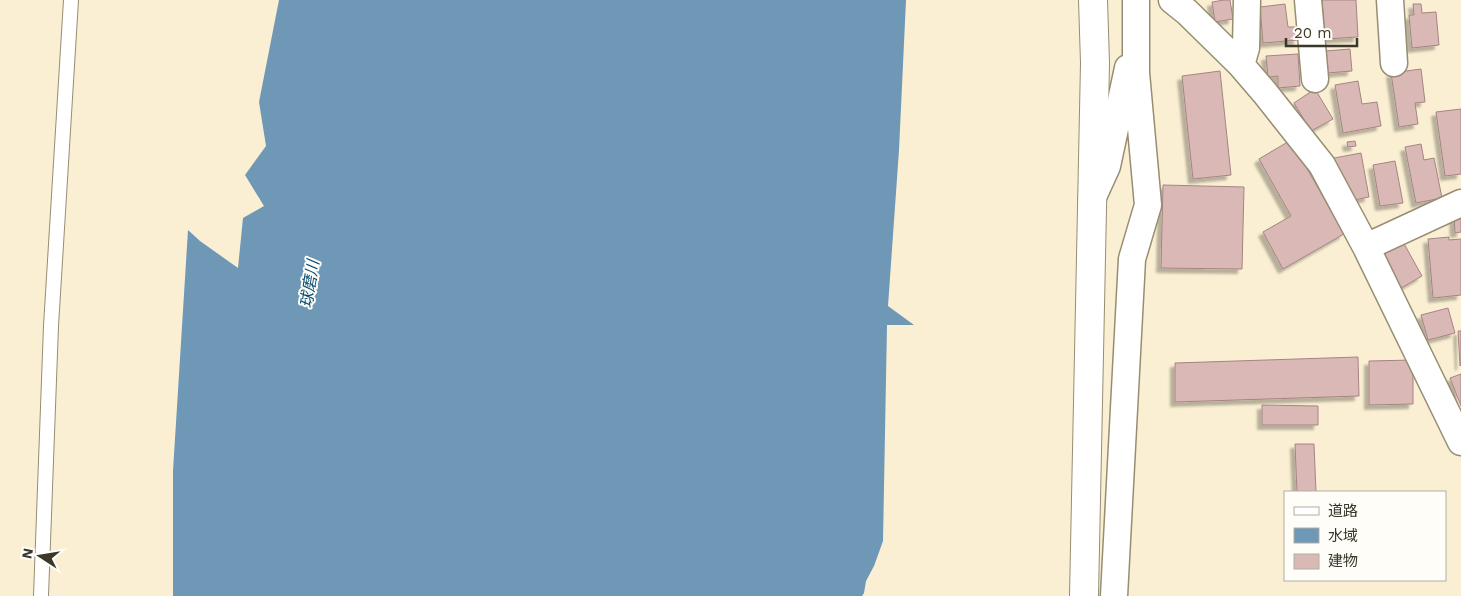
<svg xmlns="http://www.w3.org/2000/svg" width="1461" height="596" viewBox="0 0 1461 596" font-family="'Work Sans','Noto Sans JP',sans-serif">
  <defs>
    <filter id="shadow"><feDropShadow dx="-4.5" dy="4.5" stdDeviation="1" flood-color="#0004"/></filter>
  </defs>
  <rect width="100%" height="100%" fill="#faefd2"/>
  <path fill="#6f97b6" d="M279 0H906L899 150 888 306 914 325H887L883 541 874 566 866 581 864 593 862 596H173V471L188 230 200 241 238 268 243 218 264 206 245 175 266 146 259 102Z"/>
  <path fill="#dab8b6" stroke="#a48483" filter="url(#shadow)" d="M1224 0H1230L1233 19 1215 22 1212 2Z
    M1322 0H1356L1358 37 1325 39Z
    M1285 4 1288 27H1297L1298 40 1263 43 1260 7Z
    M1413 4H1421L1422 13 1436 12 1439 45 1412 48 1409 15H1414Z
    M1350 49 1352 71 1327 73 1325 51Z
    M1298 54 1300 86 1278 88V76L1268 77 1266 56Z
    M1421 69 1425 102 1415 103 1418 124 1399 127 1391 73Z
    M1220 71 1231 175 1193 179 1182 76Z
    M1358 81 1362 104 1377 102 1381 126 1343 133 1335 85Z
    M1315 89 1333 119 1311 131 1294 103Z
    M1461 109V174L1445 176 1436 112Z
    M1291 140 1344 234 1283 269 1263 232 1291 216 1259 159Z
    M1355 141 1356 146 1348 147 1347 142Z
    M1421 144 1424 160 1434 158 1442 198 1416 203 1405 147Z
    M1361 153 1369 197 1349 201 1345 178 1337 179 1334 158Z
    M1395 161 1403 203 1380 206 1373 165Z
    M1163 185 1244 187 1242 269 1161 268Z
    M1454 216H1461V232L1455 233Z
    M1449 237V240L1461 239V295L1433 298 1428 239Z
    M1402 240 1422 276 1396 291 1375 255Z
    M1448 308 1455 333 1428 340 1421 315Z
    M1458 331H1461V365L1460 366Z
    M1358 357 1359 396 1175 402V363Z
    M1413 360V404L1369 405V361Z
    M1461 374V406L1450 378Z
    M1262 405 1318 406V425H1262Z
    M1295 444H1314L1316 492H1297Z"/>
  <g fill="none" stroke-linecap="round" stroke-linejoin="round">
    <defs>
      <path id="lane" d="M41 596 51 326 71 0"/>
      <path id="street" d="M1172 0 1187 12 1241 65 1265 93 1322 165 1366 247 1461 203
        M1308 0 1315 79
        M1390 0 1394 63
        M1241 65 1246 48 1247 0
        M1092 199 1107 166 1128 68
        M1366 247 1461 442
        M1114 596 1132 259 1148 205 1136 73V0"/>
      <path id="secondary" d="M1084 596 1095 63 1093 0"/>
    </defs>
    <use href="#lane" stroke="#968d72" stroke-width="16"/>
    <use href="#street" stroke="#968d72" stroke-width="29"/>
    <use href="#secondary" stroke="#968d72" stroke-width="30"/>
    <use href="#lane" stroke="#fff" stroke-width="14"/>
    <use href="#street" stroke="#fff" stroke-width="26"/>
    <use href="#secondary" stroke="#fff" stroke-width="28"/>
  </g>
  <g text-anchor="middle" stroke-width="4" stroke-linejoin="round" paint-order="stroke">
    <g font-size="16" font-style="italic" fill="#074e77" stroke="#fffdf7">
      <text transform="translate(309 284) rotate(-81)" y="6">球磨川</text>
    </g>
  </g>
  <rect x="1284" y="491" width="162" height="90" fill="#fffdf7" stroke="#b1aea5"/>
  <rect x="1294" y="507" width="25" height="8" fill="#ffffff" stroke="#b1aea5"/>
  <text x="1328" y="516" font-size="15" fill="#3b372b">道路</text>
  <rect x="1294" y="528" width="25" height="15" fill="#6f97b6" stroke="#b1aea5"/>
  <text x="1328" y="541" font-size="15" fill="#3b372b">水域</text>
  <rect x="1294" y="554" width="25" height="15" fill="#dab8b6" stroke="#b1aea5"/>
  <text x="1328" y="566" font-size="15" fill="#3b372b">建物</text>
  <g transform="translate(40 556) rotate(282)" stroke="#fffdf7" stroke-width="4" paint-order="stroke">
  <path d="M0-4L9 19L0 12L-9 19Z" fill="#3b372b"/>
  <text y="-8" font-size="14" font-weight="bold" text-anchor="middle" fill="#3b372b">N</text>
  </g>
  <path d="M1286 38v8h71v-8" fill="none" stroke="#3b372b" stroke-width="2.5"/>
  <text x="1294" y="38" font-size="15" fill="#3b372b" stroke="#fffdf7" stroke-width="4" paint-order="stroke">20 m</text>
</svg>
